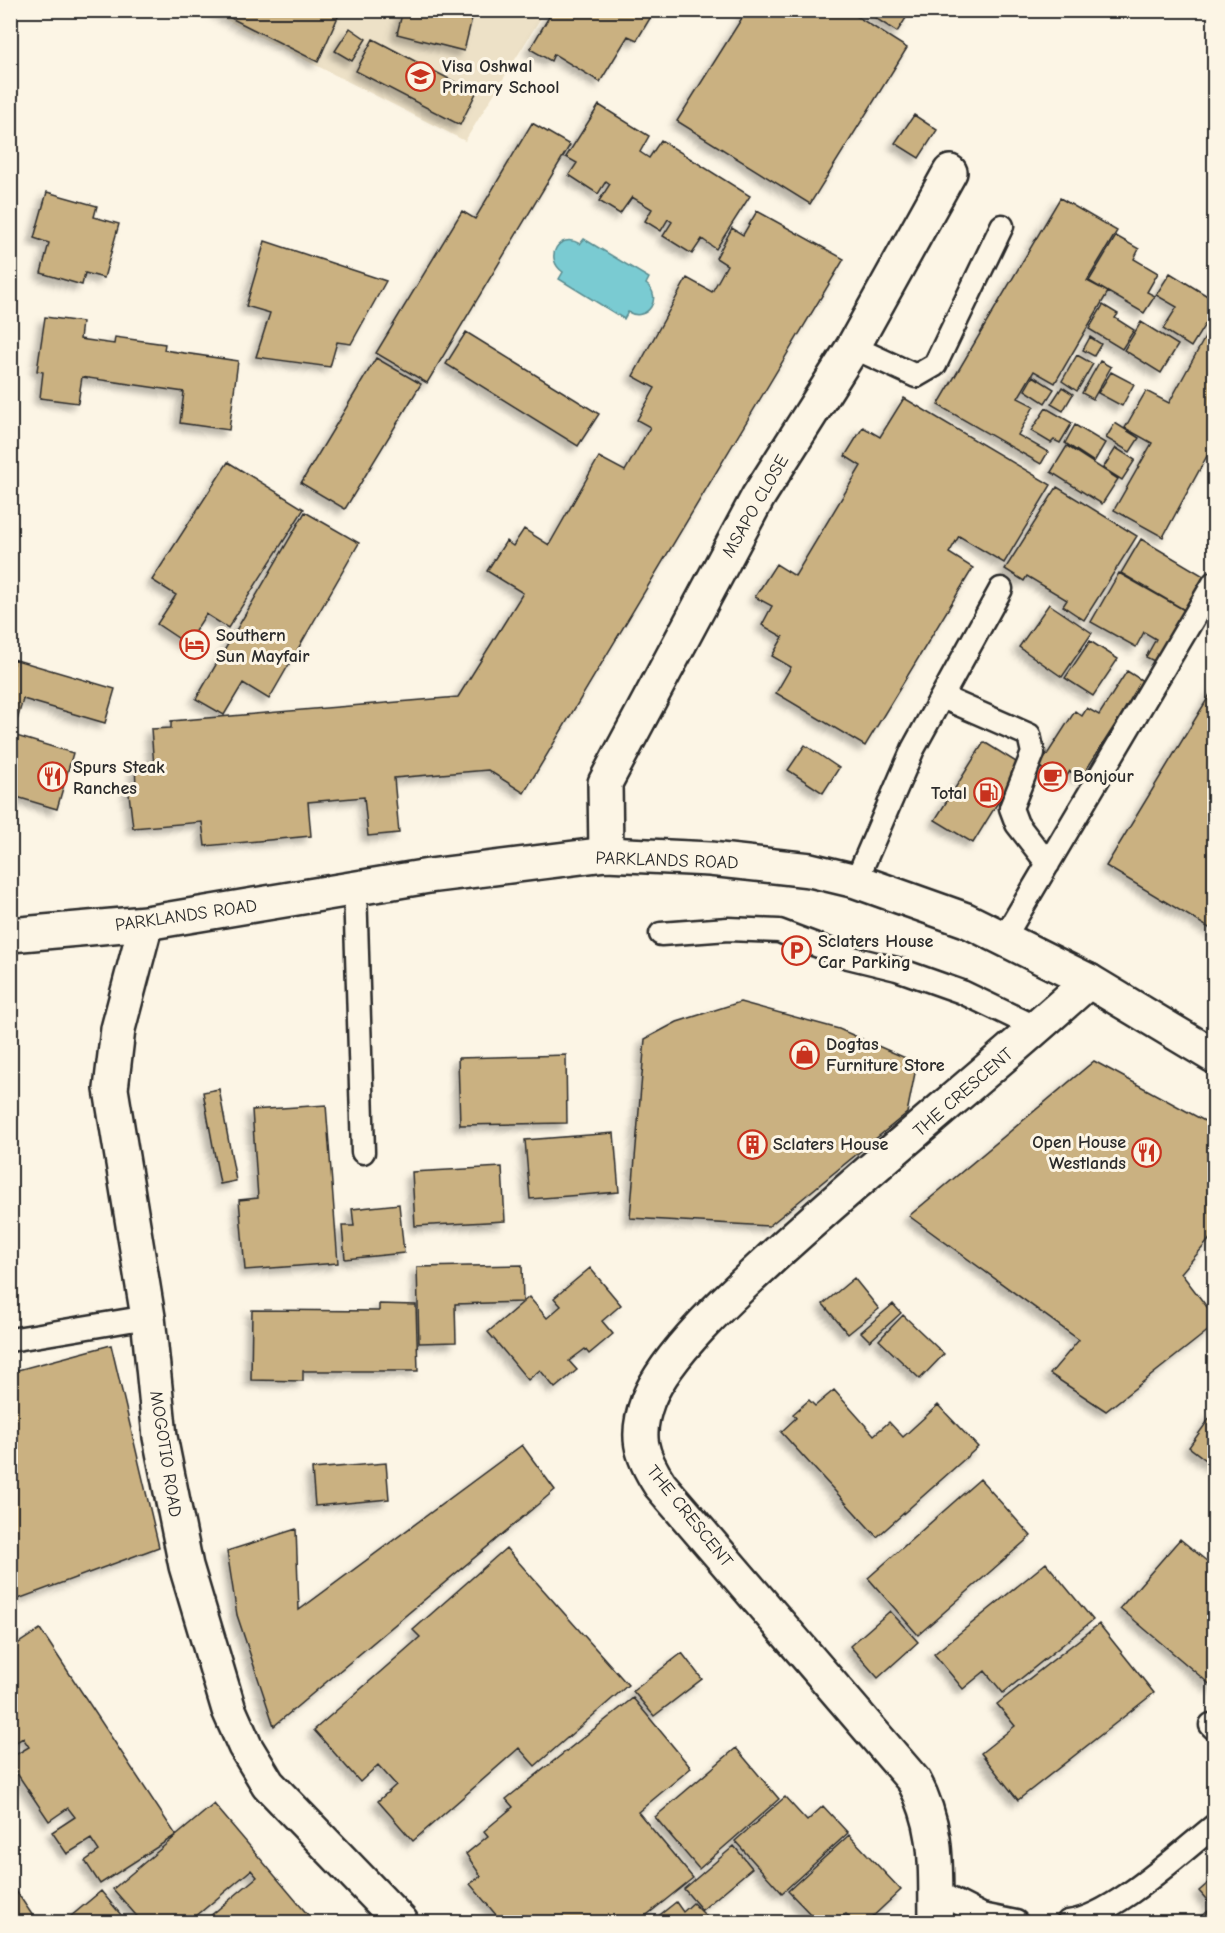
<svg xmlns="http://www.w3.org/2000/svg" width="1225" height="1933" viewBox="0 0 1225 1933" font-family="'Comic Neue',sans-serif">
  <defs>
    <filter id="shadow"><feDropShadow dx="-5.5" dy="5.5" stdDeviation="3" flood-color="#0004"/></filter>
  </defs>
  <rect width="100%" height="100%" fill="#fcf5e5"/>
  <filter id="ink" filterUnits="userSpaceOnUse"><feTurbulence type="fractalNoise" baseFrequency=".0167" numOctaves="2"/><feDisplacementMap in="SourceGraphic" scale="12" xChannelSelector="R" yChannelSelector="G"/><feConvolveMatrix kernelMatrix="1 2 1 2 8 2 1 2 1" color-interpolation-filters="sRGB"/></filter>
  <g filter="url(#ink)">
    <path fill="#ede1c7" d="M209 11H545L465 141Z"/>
    <path fill="#7acbd2" stroke="#5a8b8f" stroke-width="1.5" d="M584 239 649 278 646 284C664 297 647 323 628 312L624 319 559 279 563 272C543 258 559 231 580 244Z"/>
    <path fill="#cab181" stroke="#2b2b2b" stroke-width="1.5" filter="url(#shadow)" d="M215 10H341L318 62Z
      M403 10H474L464 51 397 34Z
      M553 10H655L637 40 628 36 600 82 554 54 551 61 530 49Z
      M747 10H847L907 48 810 204 677 121Z
      M863 10H901L908 15 897 32Z
      M350 28 366 39 352 61 335 51Z
      M373 39 476 93 460 125 356 71Z
      M599 105 649 136 640 152 649 158 661 140 750 196 716 249 702 239 692 254 663 236 672 222 668 219 661 231 645 221 652 209 632 197 620 214 599 201 610 184 606 181 598 194 569 175 577 163 566 157Z
      M914 115 937 130 919 158 895 143Z
      M532 123 570 145 427 383 376 353 462 211 475 219Z
      M47 192 97 206 94 217 119 224 104 278 85 273 82 285 41 273 49 243 34 238Z
      M1060 198 1117 231 1087 281 1108 292 1055 383 1034 371 1018 398 1034 406 1018 435 1048 452 1041 464 938 405Z
      M757 211 844 259 524 793 488 770 394 778 399 833 368 836 364 797 308 802 311 836 205 846 202 822 133 828 128 785 136 784 135 768 154 766 151 729 171 728V721L458 697 523 593 487 571 506 541 513 546 524 529 549 545 599 457 625 471 650 427 637 420 655 388 633 376 687 278 712 292 727 265 716 258 732 228 743 235Z
      M1116 236 1139 249 1134 259 1158 273 1147 292 1155 296 1144 313 1089 281Z
      M265 241 386 281 351 344 337 342 330 367 256 357 270 313 246 306Z
      M1170 273 1214 300V310L1191 347 1163 329 1177 307 1156 295Z
      M1103 305 1118 314 1115 318 1134 330 1122 349 1089 329Z
      M45 317 82 322 80 339 114 344 115 337 165 344 164 350 238 361 229 430 180 423 184 392 82 377 78 403 40 398 43 372 37 371Z
      M1214 321V443L1163 537 1114 510 1152 443 1125 428 1146 391 1169 403Z
      M1141 322 1178 345 1161 373 1124 350Z
      M466 332 599 414 578 446 446 364Z
      M1090 337 1101 344 1094 356 1083 350Z
      M1077 355 1093 364 1077 391 1062 381Z
      M376 358 421 384 345 509 301 483Z
      M1100 361 1111 367 1093 399 1082 393Z
      M1111 372 1134 384 1122 406 1098 393Z
      M1033 376 1054 389 1045 403 1025 390Z
      M1062 387 1073 394 1063 411 1051 404Z
      M904 398 1051 485 1004 563 959 536 949 553 973 568 865 746 776 693 791 667 772 656 783 637 762 625 772 606 755 597 776 564 795 576 861 466 845 456 863 427 880 437Z
      M1046 408 1072 423 1060 443 1054 440 1051 443 1031 431Z
      M1115 423 1139 438 1130 452 1106 438Z
      M1075 425 1105 443 1094 462 1065 443Z
      M1067 446 1118 479 1102 504 1051 472Z
      M1116 448 1135 460 1122 480 1103 468Z
      M228 462 304 509 228 628 206 614 187 644 157 624 176 595 152 580Z
      M1057 487 1137 536 1084 620 1063 606 1067 600 1027 576 1024 581 1005 569Z
      M305 512 359 543 269 699 243 683 224 715 196 699Z
      M1141 539 1207 578 1188 612 1121 573Z
      M1119 573 1186 611 1156 662 1146 657 1156 639 1144 632 1136 647 1091 622Z
      M1049 604 1092 633 1062 677 1019 647Z
      M1090 641 1118 659 1093 696 1065 678Z
      M13 659 115 689 105 723 23 699 13 735 73 753 57 809 10 795Z
      M1127 671 1143 681 1081 778 1070 771 1063 782 1039 767 1075 711 1082 716 1087 708 1099 715Z
      M1214 688V931L1106 866Z
      M984 742 1021 765 973 843 935 820Z
      M805 745 839 768 823 793 788 770Z
      M740 1002 839 1029 917 1063 907 1113 769 1226 630 1218 645 1039 677 1022Z
      M566 1055 567 1123 460 1125 458 1058Z
      M1094 1061 1214 1126V1234L1181 1273 1214 1316V1326L1106 1411 1050 1374 1079 1340 909 1216Z
      M219 1089 236 1181 220 1184 203 1092Z
      M326 1105 338 1263 245 1270 239 1200 258 1198 252 1110Z
      M614 1133 619 1192 530 1199 525 1140Z
      M502 1167 505 1221 415 1226 412 1172Z
      M399 1204 404 1253 345 1259 342 1226H354L352 1209Z
      M522 1265 523 1302 455 1304 456 1342 419 1343 417 1267Z
      M590 1268 621 1305 602 1321 613 1334 589 1354 585 1349 569 1361 577 1370 555 1388 540 1370 528 1380 488 1332 529 1297 547 1318 561 1306 554 1298Z
      M854 1278 879 1309 848 1334 823 1304Z
      M379 1304 416 1305 418 1371H303V1381L251 1380 252 1310 379 1311Z
      M893 1304 901 1313 870 1341 861 1332Z
      M903 1315 944 1354 920 1379 879 1340Z
      M111 1345 159 1547 10 1602V1372Z
      M834 1390 874 1435 889 1422 903 1437 938 1405 978 1447 877 1537 781 1432 796 1418 793 1414 809 1400 815 1406Z
      M1214 1412V1466L1189 1447Z
      M522 1445 555 1490 274 1726 237 1615 227 1551 296 1529 299 1610Z
      M386 1463 389 1499 315 1506 312 1469Z
      M980 1479 1031 1536 918 1635 868 1578Z
      M1180 1539 1214 1567V1688L1120 1608Z
      M506 1548 628 1685 535 1766 519 1748 413 1841 378 1801 396 1785 378 1765 360 1782 314 1730 420 1637 413 1630Z
      M1046 1563 1093 1620 1003 1693 985 1671 963 1689 934 1654Z
      M890 1611 918 1642 878 1678 850 1646Z
      M1099 1624 1154 1693 1018 1800 981 1753 1015 1726 997 1704Z
      M40 1629 176 1835 100 1884 85 1861 99 1851 91 1839 67 1854 52 1832 75 1817 68 1808 49 1821 10 1763V1758L29 1747 23 1738 10 1746V1649Z
      M682 1653 702 1679 654 1716 633 1691Z
      M633 1698 691 1768 638 1812 693 1878 638 1922H502L470 1884 481 1876 466 1854 488 1836 484 1831 513 1807 506 1799Z
      M736 1748 779 1799 699 1869 655 1817Z
      M785 1797 807 1821 823 1806 848 1833 782 1893 735 1841Z
      M214 1804 314 1922H203L257 1877 251 1870 189 1922H142L113 1889Z
      M849 1835 901 1890 867 1922H854L846 1914 837 1922H818L788 1891Z
      M734 1846 752 1868 702 1910 684 1889Z
      M1214 1878V1922H1195L1213 1907 1199 1891Z
      M10 1882 37 1922H10Z
      M101 1891 127 1922H64Z
      M676 1902 683 1912 693 1903 712 1922H651Z"/>
    <g fill="none" stroke-linecap="round" stroke-linejoin="round">
      <defs>
        <path id="lane" d="M853 347 916 376 935 365 1002 226
          M942 697 1029 735 1033 753 1011 808 1017 824 1048 864
          M856 881 913 749 1001 589
          M355 888 363 1152
          M661 934 728 929 779 931 848 957 897 969 962 992 1037 1028
          M1004 938 1214 583
          M10 1340 148 1317
          M1211 1725 1214 1728
          M935 1891 982 1915 1016 1922
          M1068 1922C1111 1918 1179 1854 1214 1826"/>
        <path id="street" d="M606 854 605 783 758 497 853 347 950 172
          M936 1922C935 1869 940 1830 914 1781L660 1485C640 1454 635 1435 648 1400 668 1351 738 1289 777 1253 879 1160 987 1073 1089 981"/>
        <path id="secondary" d="M146 923 118 1029 111 1089 148 1317 160 1437 186 1566 229 1710 245 1746 268 1784 401 1922
          M10 935 146 923 429 876 606 854 710 859 810 870 856 881 966 920 1089 981 1214 1056"/>
      </defs>
      <use href="#lane" stroke="#2b2b2b" stroke-width="27"/>
      <use href="#street" stroke="#2b2b2b" stroke-width="38"/>
      <use href="#secondary" stroke="#2b2b2b" stroke-width="38"/>
      <use href="#lane" stroke="#fcf5e5" stroke-width="22"/>
      <use href="#street" stroke="#fcf5e5" stroke-width="33"/>
      <use href="#secondary" stroke="#fcf5e5" stroke-width="33"/>
    </g>
  </g>
  <defs>
    <symbol id="school-ring" viewBox="-11 -11 22 22"><circle r="9.5" fill="#fcf5e5" stroke="#c8321e" stroke-width="1.5"/><path d="M0-5L7-2L0 1L-7-2ZM-4 1L0 2.5L4 1V4Q0 6-4 4Z" fill="#c8321e"/></symbol>
    <symbol id="hotel-ring" viewBox="-11 -11 22 22"><circle r="9.5" fill="#fcf5e5" stroke="#c8321e" stroke-width="1.5"/><path d="M-6-4.5h1.5V1H6V5H4.5V3h-9V5H-6ZM-4 0a1.8 1.8 0 1 1 3.6 0ZM.5 0V-2.5h3Q6-2.5 6 0Z" fill="#c8321e"/></symbol>
    <symbol id="cafe-ring" viewBox="-11 -11 22 22"><circle r="9.5" fill="#fcf5e5" stroke="#c8321e" stroke-width="1.5"/><path d="M-5.5-4.5H6V0H3Q3 3.5 0 3.5H-2.5Q-5.5 3.5-5.5 0ZM3-3.2v2h1.7v-2ZM-6 4.5H4V6H-6Z" fill="#c8321e"/></symbol>
    <symbol id="restaurant-ring" viewBox="-11 -11 22 22"><circle r="9.5" fill="#fcf5e5" stroke="#c8321e" stroke-width="1.5"/><path d="M-5-6h1v4h1v-4h1v4h1v-4h1v5L-1.5 .5V6h-2V.5L-5-1ZM5-6V6H3V1.5H1.5Q1.5-4 5-6Z" fill="#c8321e"/></symbol>
    <symbol id="fuel-ring" viewBox="-11 -11 22 22"><circle r="9.5" fill="#fcf5e5" stroke="#c8321e" stroke-width="1.5"/><path d="M-5.5-6h7V0h2V4h1.3V-2.5L3-4.5l.8-.8L6-3V5H2.5V1h-1V6h-7ZM-4.2-4.7v3.2H.2V-4.7Z" fill="#c8321e"/></symbol>
    <symbol id="parking-ring" viewBox="-11 -11 22 22"><circle r="9.5" fill="#fcf5e5" stroke="#c8321e" stroke-width="1.5"/><path d="M-3.5-5.5H1a3.5 3.5 0 0 1 0 7H-1V5.5H-3.5ZM-1-3.4V-.6H.8a1.4 1.4 0 0 0 0-2.8Z" fill="#c8321e"/></symbol>
    <symbol id="shop-ring" viewBox="-11 -11 22 22"><circle r="9.5" fill="#fcf5e5" stroke="#c8321e" stroke-width="1.5"/><path d="M-5-2.5h2.3a2.7 3.5 0 0 1 5.4 0H5L5.5 6h-11ZM-1.5-2.5h3a1.5 2.3 0 0 0-3 0Z" fill="#c8321e"/></symbol>
    <symbol id="building-ring" viewBox="-11 -11 22 22"><circle r="9.5" fill="#fcf5e5" stroke="#c8321e" stroke-width="1.5"/><path d="M-4-6H4V6H1V3H-1V6H-4ZM-2.5-4.3h1.7v1.8h-1.7ZM.8-4.3h1.7v1.8H.8ZM-2.5-1h1.7V.8h-1.7ZM.8-1h1.7V.8H.8Z" fill="#c8321e"/></symbol>
  </defs>
  <g fill-rule="evenodd">
    <use href="#school-ring" x="404" y="60" width="33" height="33"/>
    <use href="#hotel-ring" x="178" y="628" width="33" height="33"/>
    <use href="#cafe-ring" x="1036" y="760" width="33" height="33"/>
    <use href="#restaurant-ring" x="36" y="760" width="33" height="33"/>
    <use href="#fuel-ring" x="972" y="776" width="33" height="33"/>
    <use href="#parking-ring" x="780" y="934" width="33" height="33"/>
    <use href="#shop-ring" x="788" y="1038" width="33" height="33"/>
    <use href="#building-ring" x="736" y="1128" width="33" height="33"/>
    <use href="#restaurant-ring" x="1130" y="1136" width="33" height="33"/>
  </g>
  <g text-anchor="middle" stroke-width="6" stroke-linejoin="round" paint-order="stroke">
    <g font-size="18" font-weight="bold" fill="#2b2b2b" stroke="#fcf5e5" text-anchor="start">
      <text x="442" y="72">Visa Oshwal<tspan x="442" dy="21">Primary School</tspan></text>
      <text x="216" y="641">Southern<tspan x="216" dy="21">Sun Mayfair</tspan></text>
      <text x="73" y="773">Spurs Steak<tspan x="73" dy="21">Ranches</tspan></text>
      <text x="1073" y="782">Bonjour</text>
      <text x="967" y="799" text-anchor="end">Total</text>
      <text x="818" y="947">Sclaters House<tspan x="818" dy="21">Car Parking</tspan></text>
      <text x="826" y="1050">Dogtas<tspan x="826" dy="21">Furniture Store</tspan></text>
      <text x="1126" y="1148" text-anchor="end">Open House<tspan x="1126" dy="21">Westlands</tspan></text>
      <text x="773" y="1150">Sclaters House</text>
    </g>
    <g font-size="18" fill="#2b2b2b" stroke="#fcf5e5">
      <text transform="translate(755 506) rotate(-60)" y="6">MSAPO CLOSE</text>
      <text transform="translate(667 860) rotate(2)" y="6">PARKLANDS ROAD</text>
      <text transform="translate(186 915) rotate(-8)" y="6">PARKLANDS ROAD</text>
      <text transform="translate(963 1092) rotate(-41)" y="6">THE CRESCENT</text>
      <text transform="translate(166 1454) rotate(81)" y="6">MOGOTIO ROAD</text>
      <text transform="translate(690 1516) rotate(51)" y="6">THE CRESCENT</text>
    </g>
  </g>
  <rect width="1225" height="1933" fill="none" stroke="#fcf5e5" stroke-width="36"/>
  <rect x="18" y="18" width="1189" height="1897" fill="none" stroke="#2b2b2b" stroke-width="2" filter="url(#ink)"/>
</svg>
